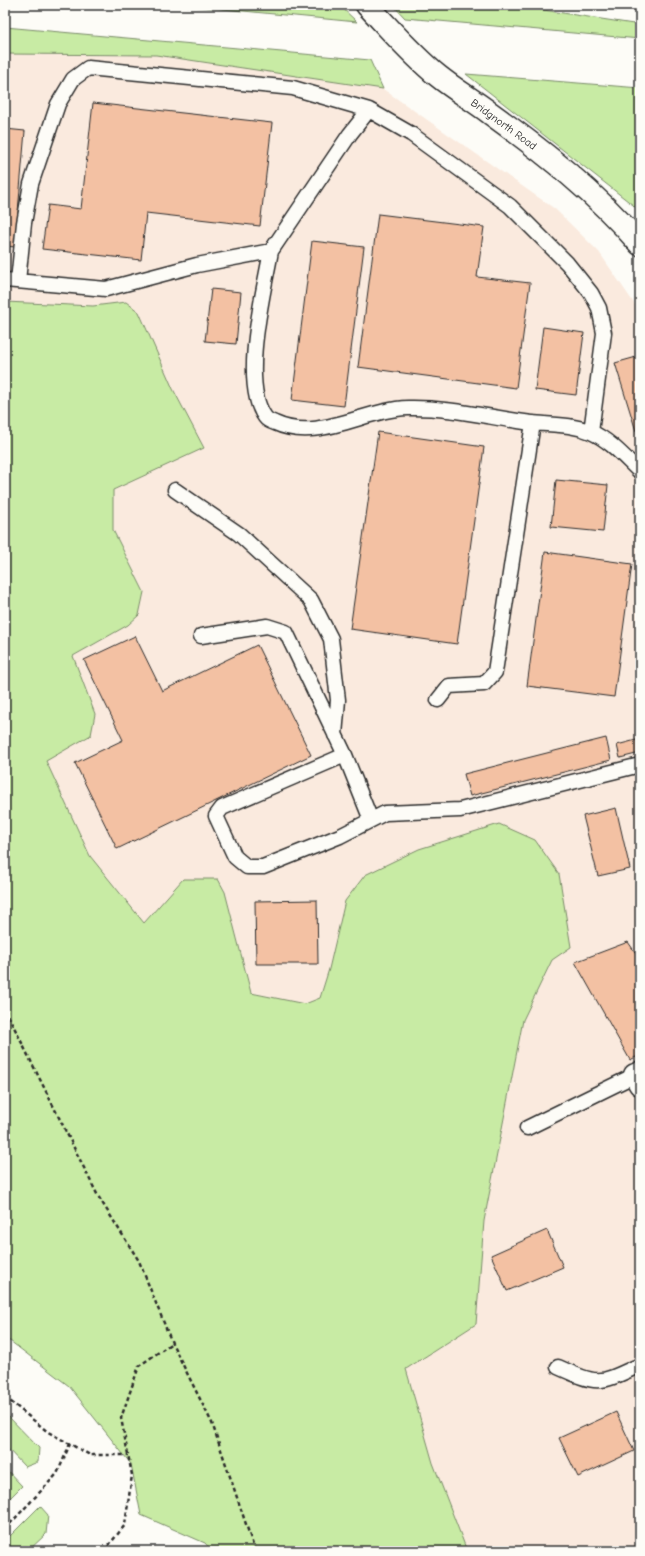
<svg xmlns="http://www.w3.org/2000/svg" width="645" height="1556" viewBox="0 0 645 1556" font-family="'Comic Neue',sans-serif">
  <rect width="100%" height="100%" fill="#fdfcf7"/>
  <filter id="ink" filterUnits="userSpaceOnUse"><feTurbulence type="fractalNoise" baseFrequency=".025" numOctaves="2"/><feDisplacementMap in="SourceGraphic" scale="8" xChannelSelector="R" yChannelSelector="G"/><feConvolveMatrix kernelMatrix="1 2 1 2 8 2 1 2 1" color-interpolation-filters="sRGB"/></filter>
  <g filter="url(#ink)">
    <path fill="#faeade" d="M5 54 156 55 383 89 555 209 599 252 640 312V1551H467L433 1463 406 1369 476 1324 484 1221 523 1020 552 960 571 947 329 969 320 998 305 1004 251 993 225 892 218 879 158 908 144 923 90 856 46 761 95 714 73 656 128 625 139 615 144 592 113 530V490L204 448 126 302 93 306 5 302Z"/>
    <path fill="#c8eba4" stroke="#7a8b68" d="M181 5H339L357 22Z
      M393 5H511L640 25V39L405 18Z
      M5 27 370 60 383 89 156 55 5 54Z
      M466 74 640 88V212L633 205Z
      M5 302 93 306 126 302 139 312 173 389 204 448 113 490V530L144 592 139 615 128 625 73 656 95 714 91 735 46 761 90 856 144 923 183 879H218L225 892 251 993 305 1004 320 998 329 969 345 901 365 875 419 849 499 824 535 840 559 874 571 947 552 960 523 1020 484 1221 476 1324 406 1369 433 1463 467 1551H212L205 1543 141 1515 131 1464 69 1386 10 1341H5Z
      M5 1413 39 1448 38 1462 25 1467 5 1446Z
      M5 1468 22 1486 5 1503Z
      M40 1506 48 1515 46 1534 28 1551H5V1541Z"/>
    <path fill="#f3c1a3" stroke="#2b2b2b" d="M93 103 272 123 260 226 146 213 141 260 42 249 48 205 81 209Z
      M5 129 25 131 15 247 5 246Z
      M378 214 484 227 477 277 530 283 516 388 358 367Z
      M312 241 364 247 344 406 292 400Z
      M211 289 241 292 236 344 205 341Z
      M543 327 584 333 576 395 535 390Z
      M640 356V444L615 363Z
      M378 432 484 447 457 644 350 629Z
      M556 480 608 485 603 532 551 527Z
      M545 552 632 564 614 697 527 686Z
      M135 636 162 691 257 645 311 755 117 849 75 763 123 740 84 660Z
      M606 738 611 760 470 796 464 774Z
      M640 739V753L620 758 617 745Z
      M616 808 630 869 598 876 583 816Z
      M317 900 318 964H256L255 901Z
      M628 942 640 959V1055L630 1060 575 962Z
      M547 1230 563 1267 507 1291 491 1255Z
      M616 1412 634 1451 578 1477 559 1438Z"/>
    <g fill="none" stroke-linecap="round" stroke-linejoin="round">
      <defs>
        <path id="service" d="M271 251C264 291 240 383 265 417 267 420 272 422 275 423 318 443 365 409 408 408 450 407 491 418 532 423 552 425 572 424 591 432 611 441 625 458 640 472
          M5 280 106 289 197 265 271 251 350 134 369 110 411 134 510 206 567 263 591 293 599 308 604 333 591 432
          M18 281 24 223 31 184 58 104 73 79 88 68 293 88 369 110
          M175 490 239 534 311 600 331 639 338 700 335 735
          M201 636 267 626 286 632 345 755
          M438 700 449 686 484 684 495 672 533 423
          M371 820 345 755 222 808 216 816 235 857 247 867H263L340 836 385 813 460 810 640 765
          M527 1128 635 1075 640 1068
          M558 1367C600 1386 599 1384 640 1365"/>
        <path id="minor" d="M635 1075 640 1084"/>
        <path id="tertiary" d="M367 5C390 29 412 55 438 76 454 89 473 100 490 113 544 152 596 193 640 244"/>
      </defs>
      <use href="#service" stroke="#2b2b2b" stroke-width="17"/>
      <use href="#minor" stroke="#2b2b2b" stroke-width="25"/>
      <use href="#tertiary" stroke="#2b2b2b" stroke-width="25"/>
      <path stroke="#2b2b2b" stroke-width="2.5" stroke-dasharray="4 3" stroke-linecap="butt" d="M5 1009 98 1196 139 1261 172 1343 212 1423 255 1551
        M5 1397 48 1432 90 1455H128
        M5 1529 57 1474 70 1444
        M104 1551 125 1525 132 1475 121 1418 139 1366 172 1343"/>
      <use href="#service" stroke="#fdfcf7" stroke-width="14"/>
      <use href="#minor" stroke="#fdfcf7" stroke-width="22"/>
      <use href="#tertiary" stroke="#fdfcf7" stroke-width="22"/>
    </g>
  </g>
  <g text-anchor="middle" stroke-width="3.5" stroke-linejoin="round" paint-order="stroke">
    <g font-size="11" fill="#2b2b2b" stroke="#fdfcf7">
      <text transform="translate(504 124) rotate(36)" y="4">Bridgnorth Road</text>
    </g>
  </g>
  <rect width="645" height="1556" fill="none" stroke="#fdfcf7" stroke-width="20"/>
  <rect x="10" y="10" width="625" height="1536" fill="none" stroke="#2b2b2b" stroke-width="1.5" filter="url(#ink)"/>
</svg>
